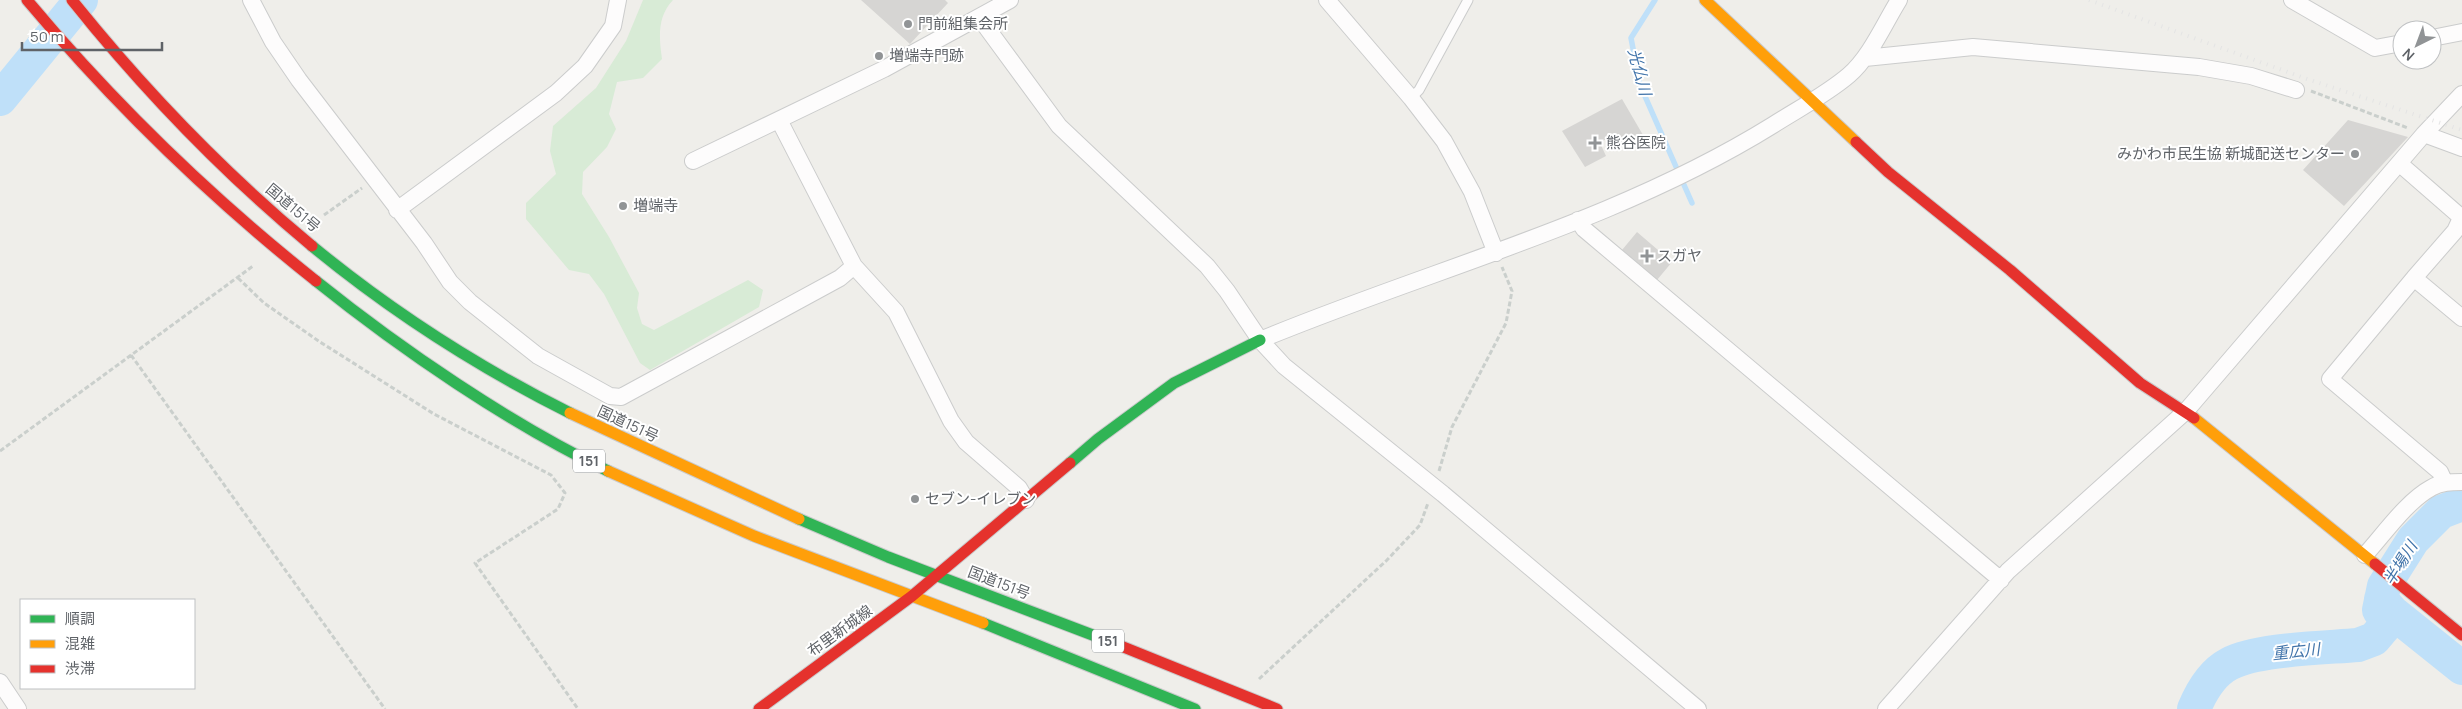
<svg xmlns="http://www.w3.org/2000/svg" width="2462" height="709" viewBox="0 0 2462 709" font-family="Manrope,'Noto Sans JP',sans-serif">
  <rect width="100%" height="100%" fill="#efeeea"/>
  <path fill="#d8ebd6" d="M643 0H673C657 17 659 37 662 59L643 78 617 82 609 114 616 129 607 147 583 172 582 194 609 237 639 293 637 308 642 324 654 330 748 280 763 290 759 307 650 370 640 363 604 294 589 274 569 270 526 219V203L556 174 550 151 553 126 596 88 626 41Z"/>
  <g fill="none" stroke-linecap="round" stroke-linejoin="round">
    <path stroke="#bfe0f9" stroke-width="5.5" d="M1655 0 1631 38 1640 85 1692 203"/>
    <path stroke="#bfe0f9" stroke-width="34" d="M0 99 81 0
      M2381 599 2392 612 2462 668
      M2194 709C2201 692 2212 673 2229 664 2257 649 2323 648 2358 645L2374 639 2385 626V619L2379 610 2384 586 2413 540 2441 512 2462 504"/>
  </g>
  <path fill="#d6d5d3" d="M861 0H945L948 3 910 44Z
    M1622 99 1643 135 1622 147 1614 134 1600 143 1606 156 1585 167 1562 131Z
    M2348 120 2408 137 2344 206 2303 170Z
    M1637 232 1672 262 1657 280 1622 250Z"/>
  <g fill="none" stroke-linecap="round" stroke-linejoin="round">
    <defs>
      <path id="lane" d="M1411 98 1419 90 1468 0"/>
      <path id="street" d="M251 0 273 42 299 80 424 243 450 282 470 302 538 356 610 396 621 397 840 278 854 266
        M1327 0 1411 98 1444 141 1472 192 1496 253
        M2292 0 2375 48 2402 43
        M981 16 987 28 1059 126 1207 266 1227 291 1260 340 1284 366 1443 494 1698 709
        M2432 38 2462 32
        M1865 58 1973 47 2199 67 2251 76 2296 90
        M779 120 854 266 896 312 951 421 966 442 1019 488 1026 500
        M2424 134 2462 148
        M693 161 884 69 1010 0
        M2400 164 2462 218
        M397 210 556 93 585 66 613 26 618 0
        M1578 220 1584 229 2001 580
        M2414 278 2455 231 2461 218
        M1260 340C1431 269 1615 223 1773 125 1798 109 1827 94 1849 75 1870 57 1884 24 1899 0
        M2445 483 2440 472 2330 379 2414 278 2462 318
        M2365 555C2384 534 2407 501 2431 488 2441 482 2451 482 2462 482
        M0 682 18 709
        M1886 709 2008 571 2186 411 2424 134 2462 94"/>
      <path id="fast" d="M312 246C391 311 478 367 570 413
        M316 281C402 350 509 423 608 471
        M1070 463 1098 439 1174 383 1260 340
        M799 519 888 557 1111 642
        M983 623 1195 709"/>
      <path id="slow" d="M1705 0 1856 142
        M570 413 799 519
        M2194 418 2375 564
        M608 471 754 536 983 623"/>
      <path id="jam" d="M27 0C115 105 209 196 316 281
        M72 0C144 90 223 172 312 246
        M1856 142 1888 172 2010 270 2140 383 2194 418
        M2375 564 2462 635
        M1111 642 1277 709
        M759 709 912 596 1070 463"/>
    </defs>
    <use href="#lane" stroke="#cbcccc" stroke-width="11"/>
    <use href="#street" stroke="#cbcccc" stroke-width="18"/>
    <use href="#fast" stroke="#cacacb" stroke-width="13"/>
    <use href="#slow" stroke="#cacacb" stroke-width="13"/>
    <use href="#jam" stroke="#cacacb" stroke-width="13"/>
    <path stroke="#cacfcc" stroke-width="3" stroke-dasharray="5 2.5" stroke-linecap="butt" d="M2311 91 2408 128
      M324 215 362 188
      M238 278 264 303 320 342 434 414 551 475 565 493 558 509 475 563 578 709
      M131 355 385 709
      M0 451 253 266
      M1439 471 1452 427 1506 323 1512 291 1502 267
      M1259 679 1387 560 1420 525 1428 503"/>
    <use href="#lane" stroke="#fdfcfc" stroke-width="9"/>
    <use href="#street" stroke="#fdfcfc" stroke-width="16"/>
    <use href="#fast" stroke="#30b455" stroke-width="11"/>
    <use href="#slow" stroke="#ff9f0a" stroke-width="11"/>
    <use href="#jam" stroke="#e5322d" stroke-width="11"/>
    <path stroke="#e4e4e4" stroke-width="4" stroke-dasharray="1 6" stroke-linecap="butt" d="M2089 0 2307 79 2462 130"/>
  </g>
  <g fill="#919496" stroke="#fff" stroke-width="2">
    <circle cx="908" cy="24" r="5"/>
    <circle cx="879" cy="56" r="5"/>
    <path d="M1592.5 135.5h5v5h5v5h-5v5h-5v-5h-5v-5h5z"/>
    <circle cx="2355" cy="154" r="5"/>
    <circle cx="623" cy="206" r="5"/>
    <path d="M1644.5 248.5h5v5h5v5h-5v5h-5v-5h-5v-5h5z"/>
    <circle cx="915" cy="499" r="5"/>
  </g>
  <g text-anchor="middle" stroke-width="4" stroke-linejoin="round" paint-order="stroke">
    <g fill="#fff" stroke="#8f9295" stroke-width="1">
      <rect x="573" y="449.5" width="32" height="23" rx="4"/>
      <rect x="1092" y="629.5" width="32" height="23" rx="4"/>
    </g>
    <g font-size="14" font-weight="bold" fill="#5f6368">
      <text x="589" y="466">151</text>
      <text x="1108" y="646">151</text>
    </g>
    <g font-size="15" fill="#5f6368" stroke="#fff" text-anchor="start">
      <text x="918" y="29">門前組集会所</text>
      <text x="889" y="61">増端寺門跡</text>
      <text x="1606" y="148">熊谷医院</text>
      <text x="2345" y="159" text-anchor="end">みかわ市民生協 新城配送センター</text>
      <text x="633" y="211">増端寺</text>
      <text x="1657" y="261">スガヤ</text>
      <text x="925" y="504">セブン-イレブン</text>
    </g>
    <g font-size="15" fill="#5f6368" stroke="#fff">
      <text transform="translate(293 208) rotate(40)" y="5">国道151号</text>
      <text transform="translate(628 424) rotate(25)" y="5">国道151号</text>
      <text transform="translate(999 583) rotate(21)" y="5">国道151号</text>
      <text transform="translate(840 631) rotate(-36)" y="5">布里新城線</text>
    </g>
    <g font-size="16" font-style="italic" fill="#4174aa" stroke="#fff">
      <text transform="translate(1640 72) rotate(75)" y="6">光仏川</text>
      <text transform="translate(2400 563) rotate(-58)" y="6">半場川</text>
      <text transform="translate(2296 651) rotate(-6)" y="6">重広川</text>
    </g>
  </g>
  <rect x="20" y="599" width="175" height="90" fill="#ffffff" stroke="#bfc1c3"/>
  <rect x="30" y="615" width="25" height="8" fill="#30b455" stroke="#bfc1c3"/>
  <text x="65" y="624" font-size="15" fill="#5f6368">順調</text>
  <rect x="30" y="640" width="25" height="8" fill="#ff9f0a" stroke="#bfc1c3"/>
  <text x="65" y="649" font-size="15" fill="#5f6368">混雑</text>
  <rect x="30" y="665" width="25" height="8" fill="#e5322d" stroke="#bfc1c3"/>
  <text x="65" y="674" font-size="15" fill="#5f6368">渋滞</text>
  <g transform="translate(2417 45) rotate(222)"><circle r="24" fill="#ffffff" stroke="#bfc1c3"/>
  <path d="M0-4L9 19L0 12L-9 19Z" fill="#919496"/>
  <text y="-8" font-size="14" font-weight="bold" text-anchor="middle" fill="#5f6368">N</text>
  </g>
  <path d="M22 42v8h140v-8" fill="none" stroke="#5f6368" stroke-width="2.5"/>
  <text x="30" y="42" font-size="15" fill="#5f6368" stroke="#ffffff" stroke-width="4" paint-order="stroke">50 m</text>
</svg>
